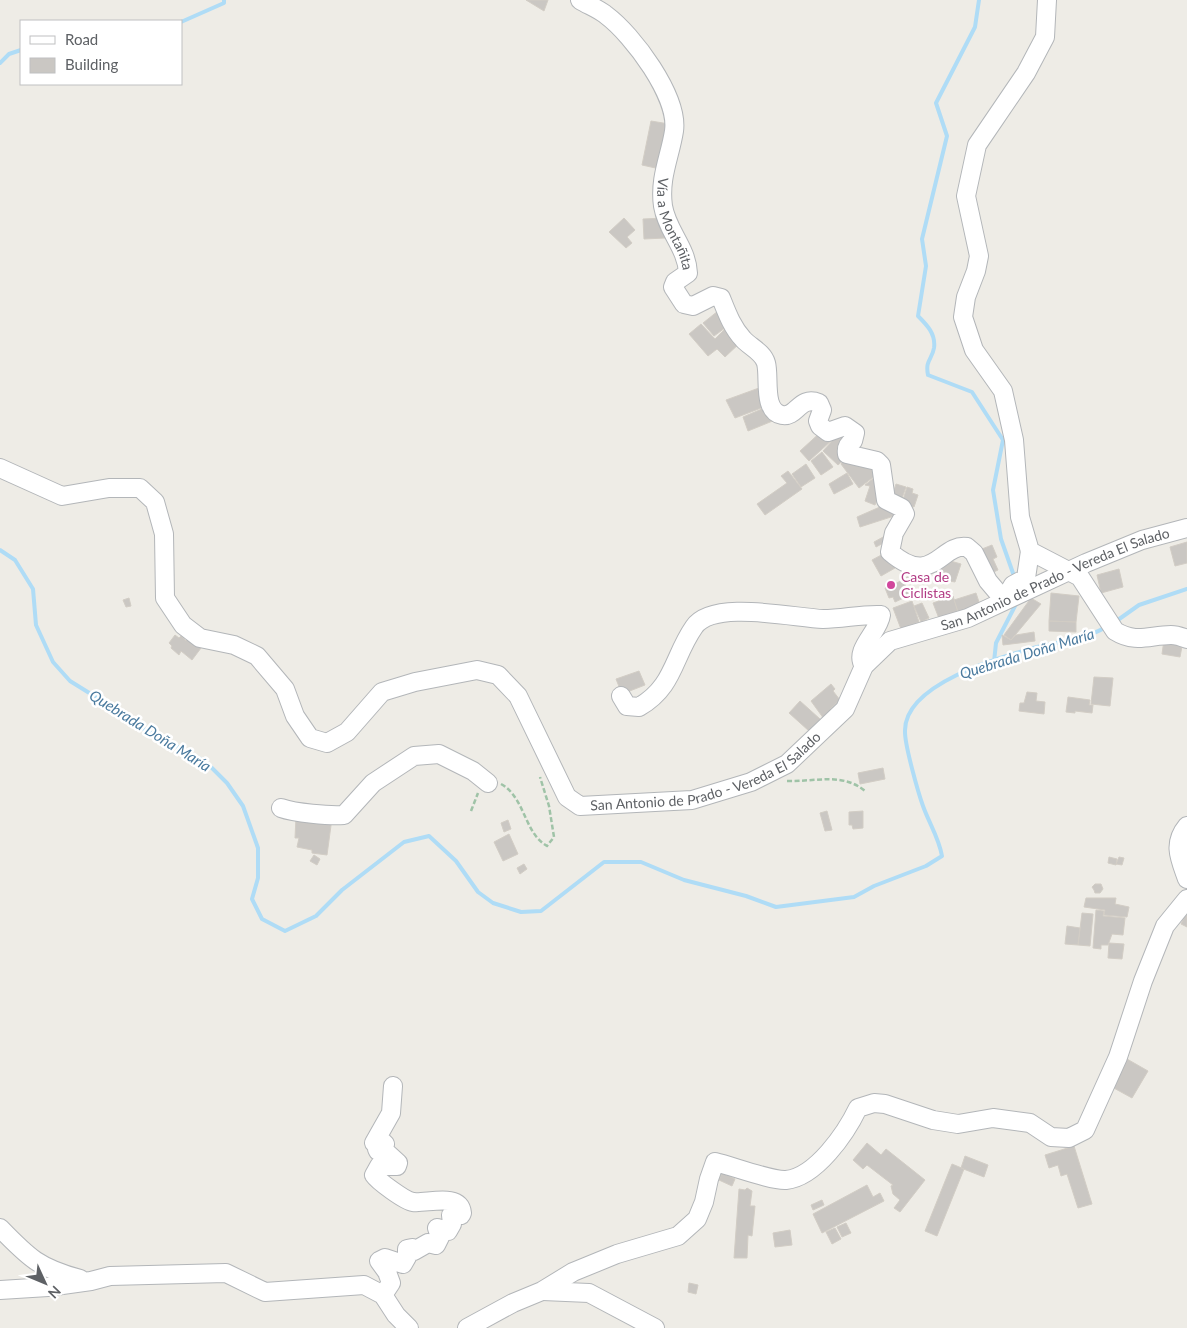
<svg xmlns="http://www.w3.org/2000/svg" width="1187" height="1328" viewBox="0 0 1187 1328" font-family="Lato,sans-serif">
  <rect width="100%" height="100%" fill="#eeece6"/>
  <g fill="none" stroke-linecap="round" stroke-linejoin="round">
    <path stroke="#afdcf6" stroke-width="4" d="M979 0 975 27 936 103 947 136 922 239 926 266 918 316C927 325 936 334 934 348 932 360 925 360 928 375L972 392 1003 440 993 490 1001 539 1014 576
      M181 22 224 3V0
      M0 63 9 54 21 50
      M0 550 15 560 33 589 36 625 53 662 70 681 99 699 121 717 206 762 227 783 243 806 258 848V878L252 899 262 919 285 931 316 916 342 890 404 842 429 836 456 861 478 892 493 903 521 912 541 911 604 862H641L684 880 746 896 776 907 854 897 874 886 926 866 942 856C939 838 929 823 923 806 918 792 905 746 905 732 903 684 1000 657 1037 647 1062 641 1084 640 1106 627
      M1115 622 1139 605 1187 589
      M994 662 996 643 1016 604"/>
  </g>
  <path fill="#cac7c3" stroke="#d2cdc5" d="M526 0H548L544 11Z
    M651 121 669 124 660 169 642 165Z
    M624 218 635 230 627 237 632 243 626 248 609 232Z
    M665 218V238L644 239 643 219Z
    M718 311 729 325 714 336 703 323Z
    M701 324 715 339 727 327 742 341 725 357 717 349 708 356 689 334Z
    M759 388 769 405 735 418 726 400Z
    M769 406 775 420 748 431 743 417Z
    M823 430 832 440 809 461 800 451Z
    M842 430 851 438 847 457 838 465 823 451Z
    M822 452 833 467 821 475 811 461Z
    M847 458 880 472 859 488 841 464Z
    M806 464 815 478 801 487 792 474Z
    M788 471 802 489 765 515 757 504 787 483 781 476Z
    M847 473 853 484 834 494 829 484Z
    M880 473 883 486 875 505 865 501 870 486 865 485Z
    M896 484 906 487 900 504 891 501Z
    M907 487 913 489 912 493 918 495 914 507 902 503Z
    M889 503 894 516 860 527 857 517Z
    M885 536 887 541 876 547 874 542Z
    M1187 542V563L1175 566 1170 547Z
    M992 545 997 557 993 559 998 570 987 575 977 551Z
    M887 552 895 568 881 576 872 560Z
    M947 560 961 564 955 582 937 579 941 563Z
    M1119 569 1123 587 1101 593 1097 575Z
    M916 571 920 577 910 584 906 578Z
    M903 580 910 595 895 602 893 597 889 598 885 588Z
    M976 593 981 608 959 615 954 600Z
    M1051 593 1079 596 1076 622 1049 621Z
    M953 596 959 615 940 621 933 603Z
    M129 598 131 606 126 607 123 600Z
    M1031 598 1041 604 1011 640 1004 635Z
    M912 601 919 622 901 629 893 608Z
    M922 603 929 618 921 622 914 606Z
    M1049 621 1076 622V632L1049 631Z
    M1034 632 1035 641 1003 645 1002 635 1011 640 1016 635Z
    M175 635 179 638 181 636 186 641 189 638 201 648 192 660 181 651 179 655 171 648 172 646 169 643Z
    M1164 640 1183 641 1180 657 1162 654Z
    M639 671 645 685 622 694 616 679Z
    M1094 677 1113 678 1110 706 1091 704Z
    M831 684 835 689 833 691 840 700 830 709 832 711 824 719 811 701Z
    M1027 692 1037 693 1036 701 1045 702 1044 714 1019 711 1020 703H1024Z
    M1068 697 1090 700 1089 705H1093L1092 713 1075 711V713L1066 712Z
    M800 701 820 719 809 731 789 713Z
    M883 768 885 779 860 784 858 773Z
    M827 811 832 830 825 831 820 813Z
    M863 811V828L853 829 852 825H849V812Z
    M296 817 332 818 327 855 312 853V850L297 847 299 838H295Z
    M508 820 511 829 504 832 501 823Z
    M509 834 518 854 503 861 494 842Z
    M314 855 320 859 317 865 310 861Z
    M1109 857 1117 859 1116 865 1108 863Z
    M1119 857 1124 858 1122 865 1116 864Z
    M524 864 527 869 520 874 517 868Z
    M1095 884H1101L1103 889 1100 893H1095L1094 890 1092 887Z
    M1086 898H1116L1115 904 1129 907 1127 917 1104 915 1105 910 1084 907Z
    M1096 910 1104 911 1103 916 1125 918 1123 935 1112 934 1108 945H1101V949L1093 948Z
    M1187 911V927L1181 924Z
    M1082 913 1093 914 1090 946 1078 945Z
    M1067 926 1080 928 1078 945 1065 944Z
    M1109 943 1124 944 1122 959 1108 958Z
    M1127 1059 1148 1071 1132 1098 1112 1087Z
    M867 1143 881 1155 886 1149 925 1180 900 1212 894 1208 900 1200 893 1194 891 1186 893 1185 867 1165 863 1169 853 1160Z
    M1074 1146 1092 1204 1078 1208 1067 1174 1061 1176 1058 1165 1049 1168 1045 1155Z
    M965 1156 988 1165 984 1177 961 1168Z
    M952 1164 964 1169 937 1236 925 1231Z
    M722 1173 735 1179 732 1186 719 1180Z
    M867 1185 873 1197 880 1193 884 1201 822 1233 813 1214Z
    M747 1188 752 1191 750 1206H755L752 1236 748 1235 747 1258H734L739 1189 745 1190Z
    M822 1200 824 1205 813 1210 811 1205Z
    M846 1223 851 1233 842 1237 837 1227Z
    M835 1228 841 1239 832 1244 826 1232Z
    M790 1230 792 1245 775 1247 773 1233Z
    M689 1283 698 1285 696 1294 688 1292Z"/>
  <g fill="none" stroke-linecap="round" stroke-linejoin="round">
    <defs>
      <g id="minor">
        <path id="s1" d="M580 0C588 5 599 9 606 15 633 35 679 97 674 131 670 157 659 178 663 206 667 231 687 248 688 273L675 282 673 287 684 304 693 306 713 296 721 298C727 313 732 327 743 339 750 347 763 352 766 363 770 377 762 411 782 415 797 418 799 395 819 403L822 410 818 421 820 426 828 432 845 426 855 433 853 441C848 444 846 448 847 454L877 461 881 465 886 500 902 508 905 514 894 533 890 552C933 589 940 543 967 547L974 553 988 581 1004 600 1013 585 1026 578 1030 551"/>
        <path d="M1047 0 1045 37 1026 73 977 145 966 196 979 256 976 271 966 297 963 317 974 350 1003 391 1014 440 1020 517 1030 551 1080 577 1115 631C1136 644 1150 635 1171 635 1176 635 1182 637 1187 639"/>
        <path id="s2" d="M0 468 62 496 109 488H140L155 502 164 534 165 598 183 625 200 638 234 645 257 656 285 689 295 716 310 738 327 743 347 732 382 692 415 682 477 670 498 675 518 696 567 797 580 806 692 800 751 782 787 764 845 709 864 666 890 641 968 618 1086 563 1142 540 1187 528"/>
        <path d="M621 696 627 706 639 707C674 687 673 657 694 627 713 599 794 618 823 619 843 619 861 614 881 615 879 632 853 650 864 666"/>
        <path d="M281 808C295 813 329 816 344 815L373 783 414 756 439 754 473 771 488 783"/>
        <path d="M1187 826C1172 844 1180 859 1187 879"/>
        <path d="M0 1228C29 1258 39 1268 80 1279"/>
        <path d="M0 1290 48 1287 91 1281 110 1276 226 1273 265 1292 364 1285 383 1295 396 1315 409 1328"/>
        <path d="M543 1291 589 1293 655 1328"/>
        <path d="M383 1295 391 1283 387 1272 379 1261 385 1258 403 1264 407 1257V1249L412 1248 414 1251 428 1243 436 1245 440 1237 437 1228 448 1231 452 1224 451 1215 454 1212 461 1215 462 1213C460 1192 426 1204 413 1202 405 1201 378 1181 374 1175L379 1166H397L398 1163 387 1153 378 1151 377 1149 385 1144 383 1142 374 1143 391 1113 393 1086"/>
        <path d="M467 1328 513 1303 542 1291 573 1272 617 1254 678 1236 697 1219 704 1202 709 1179 715 1162C732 1166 772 1181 786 1180 816 1177 846 1133 858 1108L874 1103 885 1104 933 1120 958 1124 993 1118 1030 1123 1051 1137 1069 1138 1085 1130 1118 1057 1143 981 1165 926 1187 899"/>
      </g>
    </defs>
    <use href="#minor" stroke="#b3b6b9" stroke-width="20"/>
    <path stroke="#9fc3a7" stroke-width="2.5" stroke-dasharray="5 2.5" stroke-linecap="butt" d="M787 781C815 782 842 772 865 791
      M501 784C525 797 524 833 547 846L554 837 549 806 540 777
      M471 811 478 793"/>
    <use href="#minor" stroke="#fff" stroke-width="18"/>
  </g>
  <circle fill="#d1479c" stroke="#fff" stroke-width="2" cx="891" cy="585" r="5"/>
  <g text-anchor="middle" stroke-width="5" stroke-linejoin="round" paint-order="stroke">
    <g font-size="14" fill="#5e6165" stroke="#fff">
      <text dy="5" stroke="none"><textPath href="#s1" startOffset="265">Vía a Montañita</textPath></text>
      <text dy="5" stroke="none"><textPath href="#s2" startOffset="1401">San Antonio de Prado - Vereda El Salado</textPath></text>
      <text dy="5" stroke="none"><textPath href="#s2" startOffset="981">San Antonio de Prado - Vereda El Salado</textPath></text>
    </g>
    <g font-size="14" fill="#b23c85" stroke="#fff" text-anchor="start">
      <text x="901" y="582">Casa de<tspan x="901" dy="16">Ciclistas</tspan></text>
    </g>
    <g font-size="15" font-style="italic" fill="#4a7a9e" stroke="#fff">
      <text transform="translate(1027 654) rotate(-17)" y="5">Quebrada Doña María</text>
      <text transform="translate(150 731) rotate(32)" y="5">Quebrada Doña María</text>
    </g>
  </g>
  <rect x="20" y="20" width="162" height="65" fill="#ffffff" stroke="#bfc0c1"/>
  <rect x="30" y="36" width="25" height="8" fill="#ffffff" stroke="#bfc0c1"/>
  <text x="65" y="45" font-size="15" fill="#5e6165">Road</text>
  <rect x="30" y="58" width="25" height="15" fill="#cac7c3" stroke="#bfc0c1"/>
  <text x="65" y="70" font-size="15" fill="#5e6165">Building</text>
  <g transform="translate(45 1283) rotate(134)" stroke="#ffffff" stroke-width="4" paint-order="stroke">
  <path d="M0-4L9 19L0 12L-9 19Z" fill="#5e6165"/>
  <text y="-8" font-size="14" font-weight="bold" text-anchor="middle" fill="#5e6165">N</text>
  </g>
</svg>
